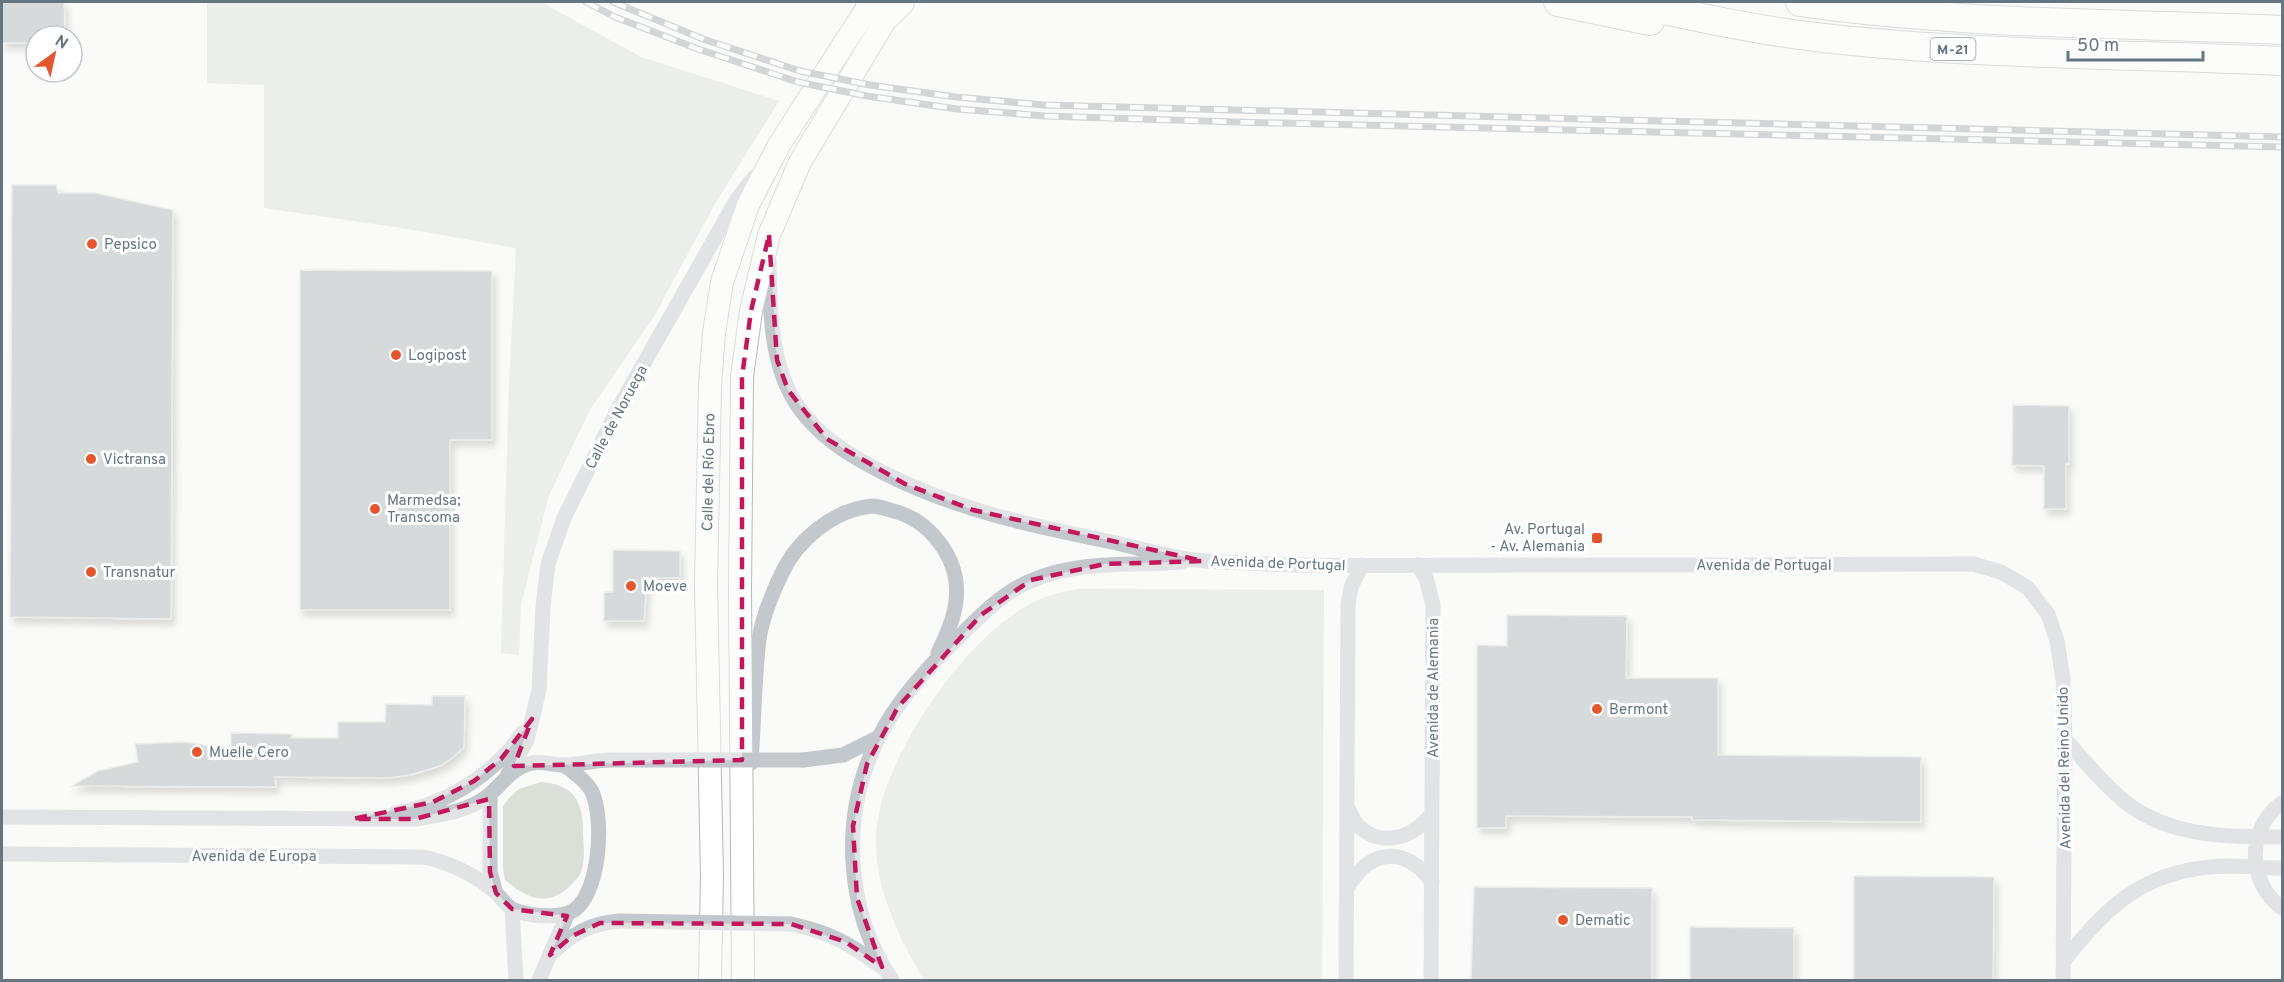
<svg xmlns="http://www.w3.org/2000/svg" width="2284" height="982" viewBox="0 0 2284 982" font-family="Overpass,sans-serif">
  <defs>
    <filter id="shadow"><feDropShadow dx="3.5" dy="6" stdDeviation="3" flood-color="#0004"/></filter>
  </defs>
  <rect width="100%" height="100%" fill="#fafaf8"/>
  <path fill="#dadfd7" d="M207 2H541L641 57 779 101 716 202 653 318 591 408 549 495 521 605 519 655 501 653 509 385 516 248 408 229 264 208V85L207 83Z
    M1077 589 1324 590 1322 980H924C899 938 874 887 876 836 879 760 966 635 1034 602 1047 595 1063 592 1077 589Z
    M541 782C554 783 566 786 574 796 583 809 583 821 583 836 584 847 585 862 581 872 579 877 573 883 569 887 546 908 526 897 505 880L503 869V806L511 796 519 789Z"/>
  <path fill="#aab3b9" stroke="#dcdcda" stroke-width="1.5" filter="url(#shadow)" d="M2 2H64L65 36H36V43H2Z
    M12 185H56L58 193H95L173 210 171 619 10 617Z
    M300 270 492 271V440H450V610H300Z
    M2013 405 2069 406V464H2066V509H2044V466L2012 465Z
    M613 550 680 551V578H647L644 621H604V592H613Z
    M1507 615 1627 616 1626 678H1718V755L1921 757V822L1692 820V817L1506 816V828H1477V645L1507 646Z
    M432 696H465L464 747 452 758 440 766 410 775 388 778 275 777 276 787 72 786 98 771 138 762 135 744 185 742 231 750V733L292 734 291 738H338V722H385L386 704 432 705Z
    M1854 876 1994 877 1993 981H1854Z
    M1474 887 1652 888V981H1471Z
    M1690 927 1794 928V981H1690Z"/>
  <g fill="none" stroke-linecap="round" stroke-linejoin="round">
    <defs>
      <g id="secondary">
        <path id="s1" d="M710 980 712 876 706 583 710 386 714 333 722 282 748 205 779 145 871 2"/>
        <path d="M743 980 740 591 742 377 751 311 769 235 800 162 896 2"/>
      </g>
      <path id="motorway" d="M1558 2 1650 21
        M1628 2C1692 16 1758 31 1824 38 1976 55 2130 54 2282 61
        M1800 2C1960 25 2121 23 2282 30
        M870 3V2
        M888 14 900 2"/>
    </defs>
    <use href="#secondary" stroke="#b3babf" stroke-width="24"/>
    <use href="#motorway" stroke="#b4b9bd" stroke-width="30"/>
    <path stroke="#c3c8cc" stroke-width="15" d="M769 262C770 314 770 377 807 418 828 443 855 458 884 473 957 510 1032 526 1112 542 1143 549 1175 559 1206 561 1311 568 1416 565 1521 565 1672 565 1822 565 1973 564L2001 572 2028 588 2048 614 2057 641 2063 679 2065 739 2063 980
      M1418 565 1426 578 1433 605 1431 980
      M2065 739C2082 758 2097 777 2116 794 2161 837 2224 837 2282 837
      M803 760 843 755 879 737
      M751 763C754 722 754 680 759 640 762 618 772 594 781 575 797 540 833 510 872 506 878 506 884 508 890 510 930 519 961 559 956 601 954 619 946 636 938 653
      M508 774 527 740 539 690 543 607 548 564 564 518 618 409 737 199 754 177
      M490 794V872L496 893
      M2282 803C2246 828 2247 883 2282 908
      M1348 808C1363 849 1409 846 1432 813
      M395 813C444 806 495 774 523 732
      M2 817 415 819C439 815 468 812 489 795 501 785 508 773 523 766 537 759 550 765 564 765 578 765 595 760 610 760
      M2 854 424 857C451 863 472 873 494 891 500 896 506 906 514 910 528 916 553 918 568 913 601 902 605 815 591 790 585 780 574 772 564 765
      M1347 888C1370 849 1404 845 1432 882
      M512 909 516 980
      M791 924C832 933 848 943 882 967
      M550 955C572 934 590 923 620 921
      M2064 961C2110 902 2148 868 2227 866 2246 866 2264 868 2282 868
      M539 980 568 913
      M892 980C844 909 840 813 879 737 897 701 926 669 955 641 978 618 1002 592 1033 580 1081 560 1132 566 1182 562
      M1346 980 1348 604 1351 587 1362 565"/>
    <use href="#secondary" stroke="#fff" stroke-width="22"/>
    <use href="#motorway" stroke="#fff" stroke-width="28"/>
    <defs>
      <path id="rail" d="M586 2 615 17 698 49 798 82 867 96 957 109 1045 116 1235 122 2282 147
        M613 2 703 39 800 71 870 85 956 97 1044 105 2282 137"/>
    </defs>
    <use href="#rail" stroke="#a2aab0" stroke-width="7"/>
    <use href="#rail" stroke="#fff" stroke-width="4.5" stroke-dasharray="14" stroke-linecap="butt"/>
    <path stroke="#c3c8cc" stroke-width="15" d="M610 760H803
      M620 921 791 924"/>
  </g>
  <path d="M0 0H2284V982H0ZM769 235 777 360 788 390 827 439 905 484 973 510 1203 561 1105 564 1031 580 981 615 898 707 867 764 853 826 857 898 882 967 846 942 791 924 600 923 572 936 550 955 567 916 512 909 496 893 490 872 489 799 415 819H353L433 802 474 781 501 759 532 719 514 766 742 760V377L751 311Z" fill="#fafaf8" fill-opacity=".55" fill-rule="evenodd"/>
  <path fill="none" stroke="#c2185b" stroke-width="4.5" stroke-dasharray="12 8" stroke-linejoin="round" d="M769 235 777 360 788 390 827 439 905 484 973 510 1203 561 1105 564 1031 580 981 615 898 707 867 764 853 826 857 898 882 967 846 942 791 924 600 923 572 936 550 955 567 916 512 909 496 893 490 872 489 799 415 819H353L433 802 474 781 501 759 532 719 514 766 742 760V377L751 311Z"/>
  <g fill="#e4572e" stroke="#fff" stroke-width="2">
    <circle cx="92" cy="244" r="6"/>
    <circle cx="396" cy="355" r="6"/>
    <circle cx="91" cy="459" r="6"/>
    <circle cx="375" cy="509" r="6"/>
    <rect x="1591" y="532" width="12" height="12" rx="3"/>
    <circle cx="91" cy="572" r="6"/>
    <circle cx="631" cy="586" r="6"/>
    <circle cx="1597" cy="709" r="6"/>
    <circle cx="197" cy="752" r="6"/>
    <circle cx="1563" cy="920" r="6"/>
  </g>
  <g text-anchor="middle" stroke-width="6" stroke-linejoin="round" paint-order="stroke">
    <rect fill="#fff" stroke="#939fa8" stroke-width="1.5" x="1930.5" y="38" width="45" height="22" rx="4.5"/>
    <g font-size="14" font-weight="bold" fill="#657683">
      <text x="1953" y="54">M-21</text>
    </g>
    <g font-size="15" fill="#657683" stroke="#fff" text-anchor="start">
      <text x="104" y="249">Pepsico</text>
      <text x="408" y="360">Logipost</text>
      <text x="103" y="464">Victransa</text>
      <text x="387" y="505">Marmedsa;<tspan x="387" dy="17">Transcoma</tspan></text>
      <text x="1585" y="534" text-anchor="end">Av. Portugal<tspan x="1585" dy="17">- Av. Alemania</tspan></text>
      <text x="103" y="577">Transnatur</text>
      <text x="643" y="591">Moeve</text>
      <text x="1609" y="714">Bermont</text>
      <text x="209" y="757">Muelle Cero</text>
      <text x="1575" y="925">Dematic</text>
    </g>
    <g font-size="15" fill="#657683" stroke="#fff">
      <text transform="translate(616 417) rotate(-62)" y="5">Calle de Noruega</text>
      <text dy="5" stroke="none"><textPath href="#s1" startOffset="508">Calle del Río Ebro</textPath></text>
      <text transform="translate(1278 563) rotate(2)" y="5">Avenida de Portugal</text>
      <text x="1764" y="570">Avenida de Portugal</text>
      <text transform="translate(1433 688) rotate(-90)" y="5">Avenida de Alemania</text>
      <text transform="translate(2064 768) rotate(-91)" y="5">Avenida del Reino Unido</text>
      <text x="254" y="861">Avenida de Europa</text>
    </g>
  </g>
  <rect width="2284" height="982" fill="none" stroke="#657683" stroke-width="6"/>
  <g transform="translate(54 54) rotate(33)"><circle r="28" fill="#ffffff" stroke="#c1c8cd" stroke-width="1.5"/>
  <path d="M0-4.5L10 22L0 15L-10 22Z" fill="#e4572e"/>
  <text y="-9" font-size="16" font-weight="bold" text-anchor="middle" fill="#657683">N</text>
  </g>
  <path d="M2068 51v9h135v-9" fill="none" stroke="#657683" stroke-width="3"/>
  <text x="2077" y="51" font-size="18" fill="#657683" stroke="#ffffff" stroke-width="4.5" paint-order="stroke">50 m</text>
</svg>
